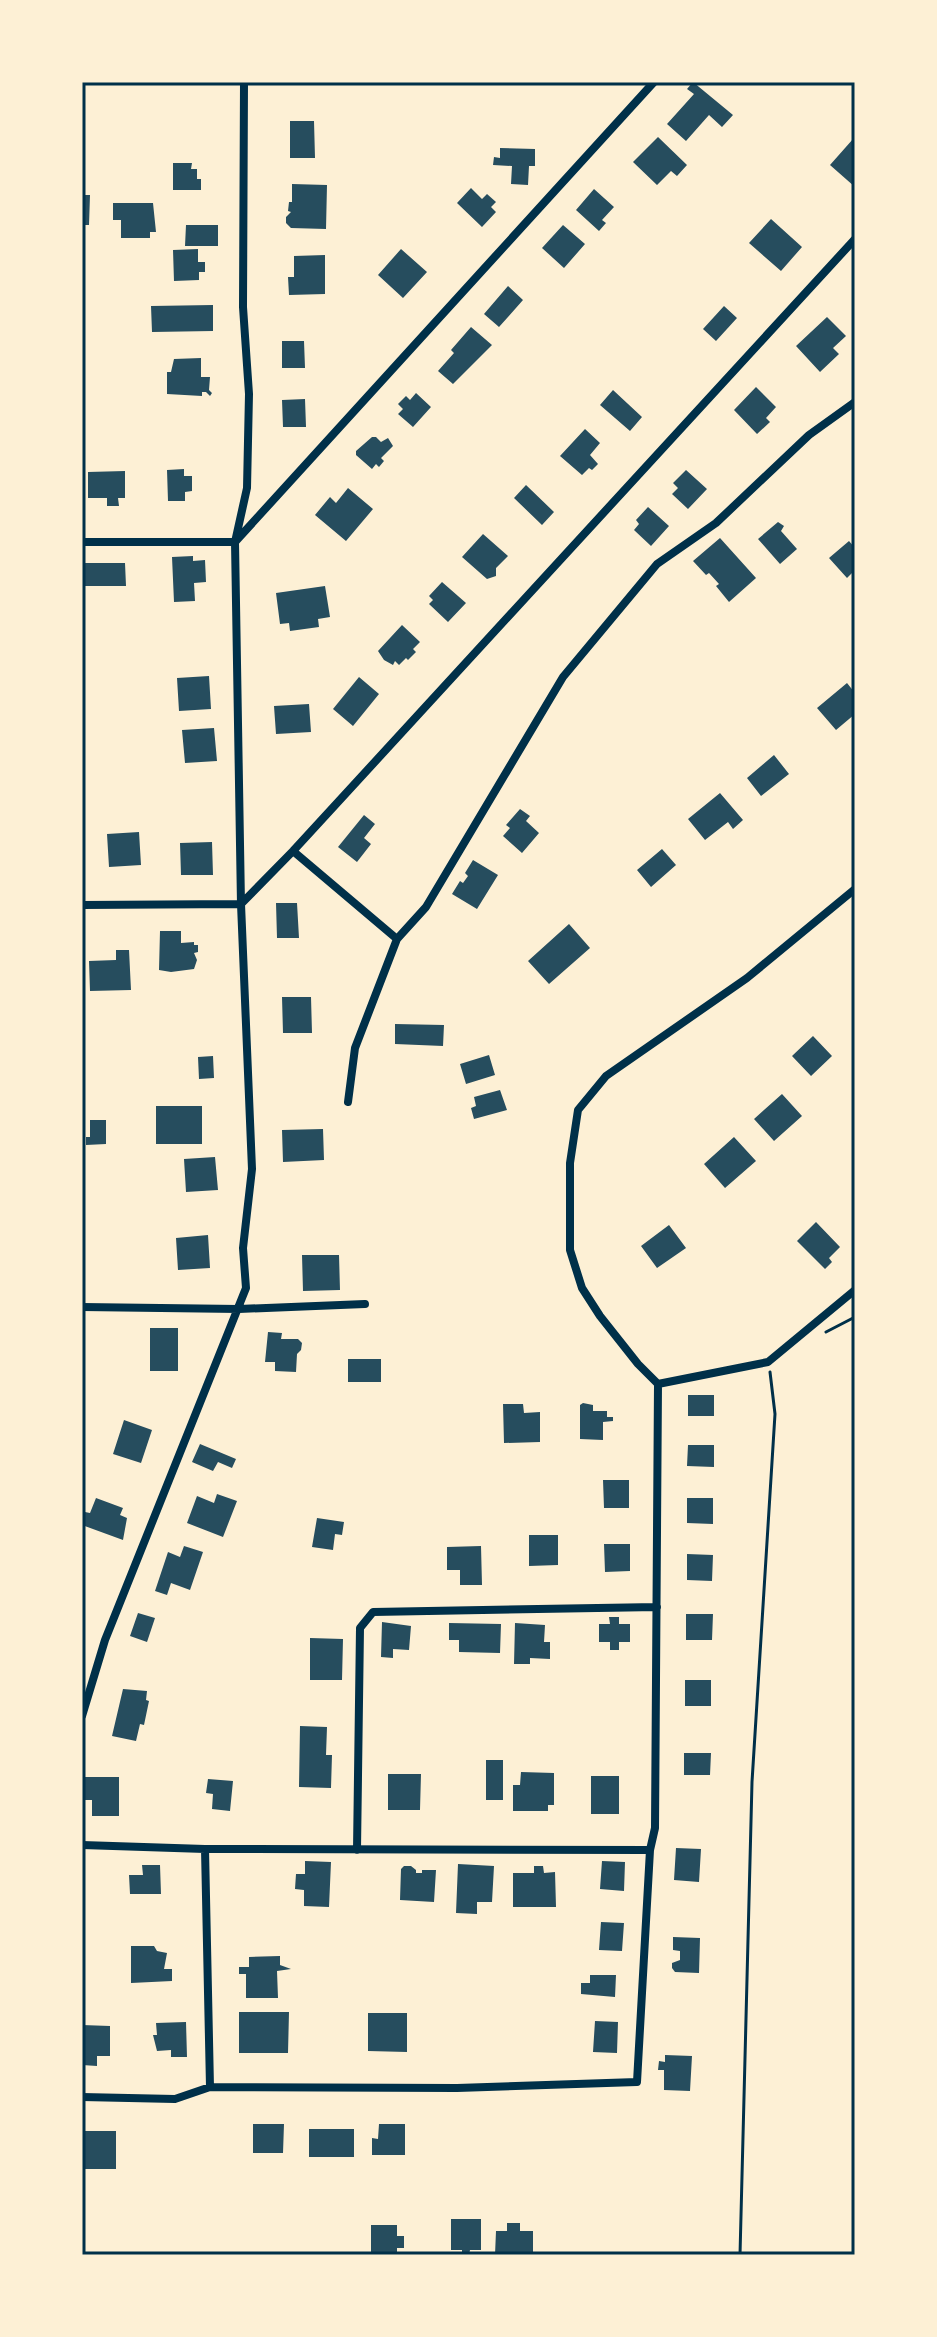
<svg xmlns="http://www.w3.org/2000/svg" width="937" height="2337" viewBox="0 0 937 2337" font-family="Lato,sans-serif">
  <rect width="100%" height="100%" fill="#fdf0d5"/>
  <path fill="#264d5e" d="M693 82 733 115 722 127 709 115 686 141 667 124 694 94 687 89Z
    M290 121H314L315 158H290Z
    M658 137 687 165 677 176 671 171 657 185 633 162Z
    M853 139 855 141V187L830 165Z
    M500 148 535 149V166H529L528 185 511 184 512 166 493 165 494 157 500 158Z
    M173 163H192L191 169H197V179H201V190H173Z
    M292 184 327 185 326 229 291 228 286 223V217L291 212 288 211 289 202H292Z
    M471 188 482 199 487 194 496 202 491 207 496 212 482 227 457 203Z
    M594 189 614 207 602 220 606 223 599 231 576 210Z
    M82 195H90L89 225H82Z
    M113 203H153L156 232H150V238H121V220H113Z
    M771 219 802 247 781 271 749 243Z
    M186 225H218V246H185Z
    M563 225 585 244 564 268 542 248Z
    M198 249V262H205V272H199V280L174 281 173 250Z
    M401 249 427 272 403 298 378 275Z
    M325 255V294L289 295 288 277H294V256Z
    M508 286 523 300 499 327 484 314Z
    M213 305V331L152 332 151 306Z
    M724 306 737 318 716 341 703 329Z
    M827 317 846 336 833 348 839 354 820 372 796 346Z
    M471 327 492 345 453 384 438 371 454 353 451 350Z
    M282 341H304L305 368H282Z
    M201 358V377H210L209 390 212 393 210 396 206 392H202V396L167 394V372H171L174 359Z
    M756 387 776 407 766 418 770 422 757 434 734 410Z
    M613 390 642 417 630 431 600 405Z
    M416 393 431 407 413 427 398 414 403 409 398 404 406 396 410 400Z
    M305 399 306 427H283L282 400Z
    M585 429 600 443 590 455 598 464 592 470 589 468 582 475 560 456Z
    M372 437H376L381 442 388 438 393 446 381 458 384 461 379 467 376 464 372 469 356 455V451Z
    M184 469V476H192V491L185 492V501H168L167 470Z
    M686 470 707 489 688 509 672 494 678 488 673 483Z
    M125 471V498H118L119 506H107V498H88V472Z
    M526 485 554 512 542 525 514 498Z
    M348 488 373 509 346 541 315 515 330 497 336 503Z
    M648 507 669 526 651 546 634 530 639 524 636 520Z
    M778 522 784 526 781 531 797 549 780 564 758 539Z
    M483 534 508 556 496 568V576L487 579 462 557Z
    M720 538 756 578 729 602 716 586 719 584 709 573 706 575 693 561Z
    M849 541 855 548V570L847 578 829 558Z
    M193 556V561L205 560 206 582 194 583 195 601 174 602 172 557Z
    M82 563H125L126 586H82Z
    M442 582 466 603 448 622 429 604 433 600 429 596Z
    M325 586 330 617 318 619 319 627 290 631 289 623 280 624 276 593Z
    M402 625 420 642 413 649 416 652 408 660 406 658 399 665 395 661 393 665 384 660 378 651Z
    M209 676 211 709 179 711 177 678Z
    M359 677 379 694 353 726 333 709Z
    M847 683 855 693V714L836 730 817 708Z
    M309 704 311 732 276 734 274 706Z
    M214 728 217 761 185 763 182 730Z
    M774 755 789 774 761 796 747 778Z
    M720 793 743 820 733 829 728 822 705 840 688 819Z
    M520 809 530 816 526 821 539 833 522 853 503 836 510 828 506 825Z
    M364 815 375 824 364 838 371 844 357 862 338 847Z
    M139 832 141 865 109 867 107 834Z
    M212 842 213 875H181L180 843Z
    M662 849 676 865 651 887 637 870Z
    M473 860 498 875 477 909 452 894 460 881 463 883 468 876 465 873Z
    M276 903H297L299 938H277Z
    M569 924 590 948 549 984 528 961Z
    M160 931H181V943L194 942V945H198V952L194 953 197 960 194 969 171 972 159 970Z
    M116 950H129L131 990 90 991 89 961 116 960Z
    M282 997H311L312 1033H283Z
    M395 1024 444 1025 443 1046 395 1044Z
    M813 1036 832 1056 811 1076 792 1056Z
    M489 1055 495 1075 466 1084 460 1064Z
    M213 1056 214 1078 199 1079 198 1057Z
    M500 1090 507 1110 474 1119 471 1108 476 1106 474 1097Z
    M782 1094 802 1116 774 1141 754 1119Z
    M156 1106H202V1144H156Z
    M90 1120H106V1144L86 1145V1137H90Z
    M323 1129 324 1160 283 1162 282 1130Z
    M734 1137 756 1161 725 1188 704 1164Z
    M215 1157 218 1190 186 1192 184 1159Z
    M816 1222 840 1247 829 1258 832 1262 825 1269 797 1241Z
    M669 1225 686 1248 657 1268 641 1246Z
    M208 1235 210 1268 178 1270 176 1238Z
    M302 1255H339L340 1290 303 1291Z
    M150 1328H178V1371H150Z
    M268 1332 282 1333 281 1339H298L302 1343 301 1350 297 1354 296 1372 275 1371V1362H265Z
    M348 1359H381V1382H348Z
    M688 1395H714V1416H688Z
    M583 1403 593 1405V1411H607V1417H613V1421L603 1422V1440L580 1439V1405Z
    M503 1404H523L524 1413 540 1412V1442L504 1443Z
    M124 1420 152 1430 141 1463 113 1454Z
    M200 1444 236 1459 232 1468 218 1462 213 1471 192 1462Z
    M688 1445H714V1467L687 1466Z
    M603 1480H629V1508H604Z
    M217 1494 237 1501 223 1537 187 1523 197 1496 214 1503Z
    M96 1498 123 1508 120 1515 127 1518 123 1540 82 1525 85 1512 90 1513Z
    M687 1498H713V1524L687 1523Z
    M317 1518 344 1522 342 1535 335 1534 333 1550 312 1547Z
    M529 1535H558V1565L529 1566Z
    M604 1544H630V1571L605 1572Z
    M184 1546 203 1552 190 1590 171 1583 167 1595 155 1591 168 1552 180 1557Z
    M481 1546 482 1585H460V1570H447V1547Z
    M687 1554 713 1555 712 1581 687 1580Z
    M138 1613 155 1618 147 1642 130 1636Z
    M686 1614H713L712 1640H686Z
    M609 1617H619V1624H630V1642H619V1650H610V1642H599V1624H610Z
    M382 1622 411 1626 409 1650 393 1649V1658L381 1657Z
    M449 1623 501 1624 500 1653 459 1652V1640H449Z
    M515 1623 545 1625 544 1642H550V1659L530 1658V1664H514Z
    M310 1638 343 1639 342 1680H310Z
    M685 1680H711V1706H685Z
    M123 1689 147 1691 146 1700 149 1701 144 1725 140 1724 136 1741 112 1736Z
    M300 1726 327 1727 326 1755H332L331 1788 299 1787Z
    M684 1753H711L710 1775H684Z
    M486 1760H503V1800H486Z
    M521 1772 554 1773V1805H548V1811H513V1785H520Z
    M388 1774H421L420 1810H388Z
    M591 1776H619V1814H591Z
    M84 1777H119V1816H92V1800H84Z
    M208 1779 233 1781 230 1811 212 1809 213 1794 206 1793Z
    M676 1848 701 1849 699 1882 674 1880Z
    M305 1861 331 1862 329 1907 304 1906V1890L295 1889 296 1874H305Z
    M602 1861 625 1862 624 1891 600 1889Z
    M458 1864 494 1866 492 1902H477V1914L456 1913Z
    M142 1865H160L161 1894H130L129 1875H143Z
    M404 1866H411L416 1870V1873H422V1870H436L434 1902 400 1900 401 1869Z
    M534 1866H543L544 1873 555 1872 556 1907H513V1873H534Z
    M601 1922 624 1923 622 1951 599 1950Z
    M673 1937 700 1938 699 1973 675 1972 672 1968V1963L680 1960V1951L673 1950Z
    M131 1946H154L157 1951 167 1953 164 1969H172V1981L131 1983Z
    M280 1956V1965L291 1969 277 1971 278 1998H246V1974H239V1967H249V1957Z
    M590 1975H616L615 1997 581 1994V1983H590Z
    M239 2012H289L288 2053H239Z
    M368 2013H407V2052L368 2051Z
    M595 2021 618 2022 617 2053 593 2052Z
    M186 2022 187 2057H171V2050L157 2051 153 2035H157L156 2023Z
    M82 2025 110 2026V2056H97V2066L82 2065Z
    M665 2055 692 2056 690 2091 664 2090V2070H658L659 2061 665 2062Z
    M253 2124H284L283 2153H253Z
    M379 2124H405V2155H372V2138L378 2139Z
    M309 2129H354V2157H309Z
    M82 2131H116V2169H82Z
    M451 2219H481V2250H470L469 2255H462V2250H451Z
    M507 2223H520V2231H533V2255H495L496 2231H507Z
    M371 2225H397V2236H404V2248H397V2255H371Z"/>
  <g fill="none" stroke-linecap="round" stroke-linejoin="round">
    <path stroke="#003049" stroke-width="3" d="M826 1332 855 1317
      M740 2255 752 1782 775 1414 770 1372"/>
    <path stroke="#003049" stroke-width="8" d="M82 542H235L654 82
      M293 851 397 939
      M82 905 241 904 293 851 855 239
      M348 1102 355 1048 397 939 426 907 563 677 657 564 716 523 809 435 855 402
      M82 1307 239 1309 365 1304
      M658 1384 638 1364 600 1316 582 1288 570 1250V1163L578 1110 606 1076 747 978 855 889
      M658 1384 768 1362 855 1290
      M82 1716 105 1640 246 1288 243 1248 252 1169 241 904 235 542 247 488 249 394 243 307 244 82
      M82 1845 205 1849 650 1850
      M205 1849 210 2087
      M357 1850 360 1628 373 1612 657 1607
      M82 2097 175 2099 210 2087 457 2088 637 2082 650 1850 655 1828 658 1384"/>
  </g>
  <rect width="937" height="2337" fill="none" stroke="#fdf0d5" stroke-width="168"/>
  <rect x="84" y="84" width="769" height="2169" fill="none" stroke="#003049" stroke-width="3"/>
</svg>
